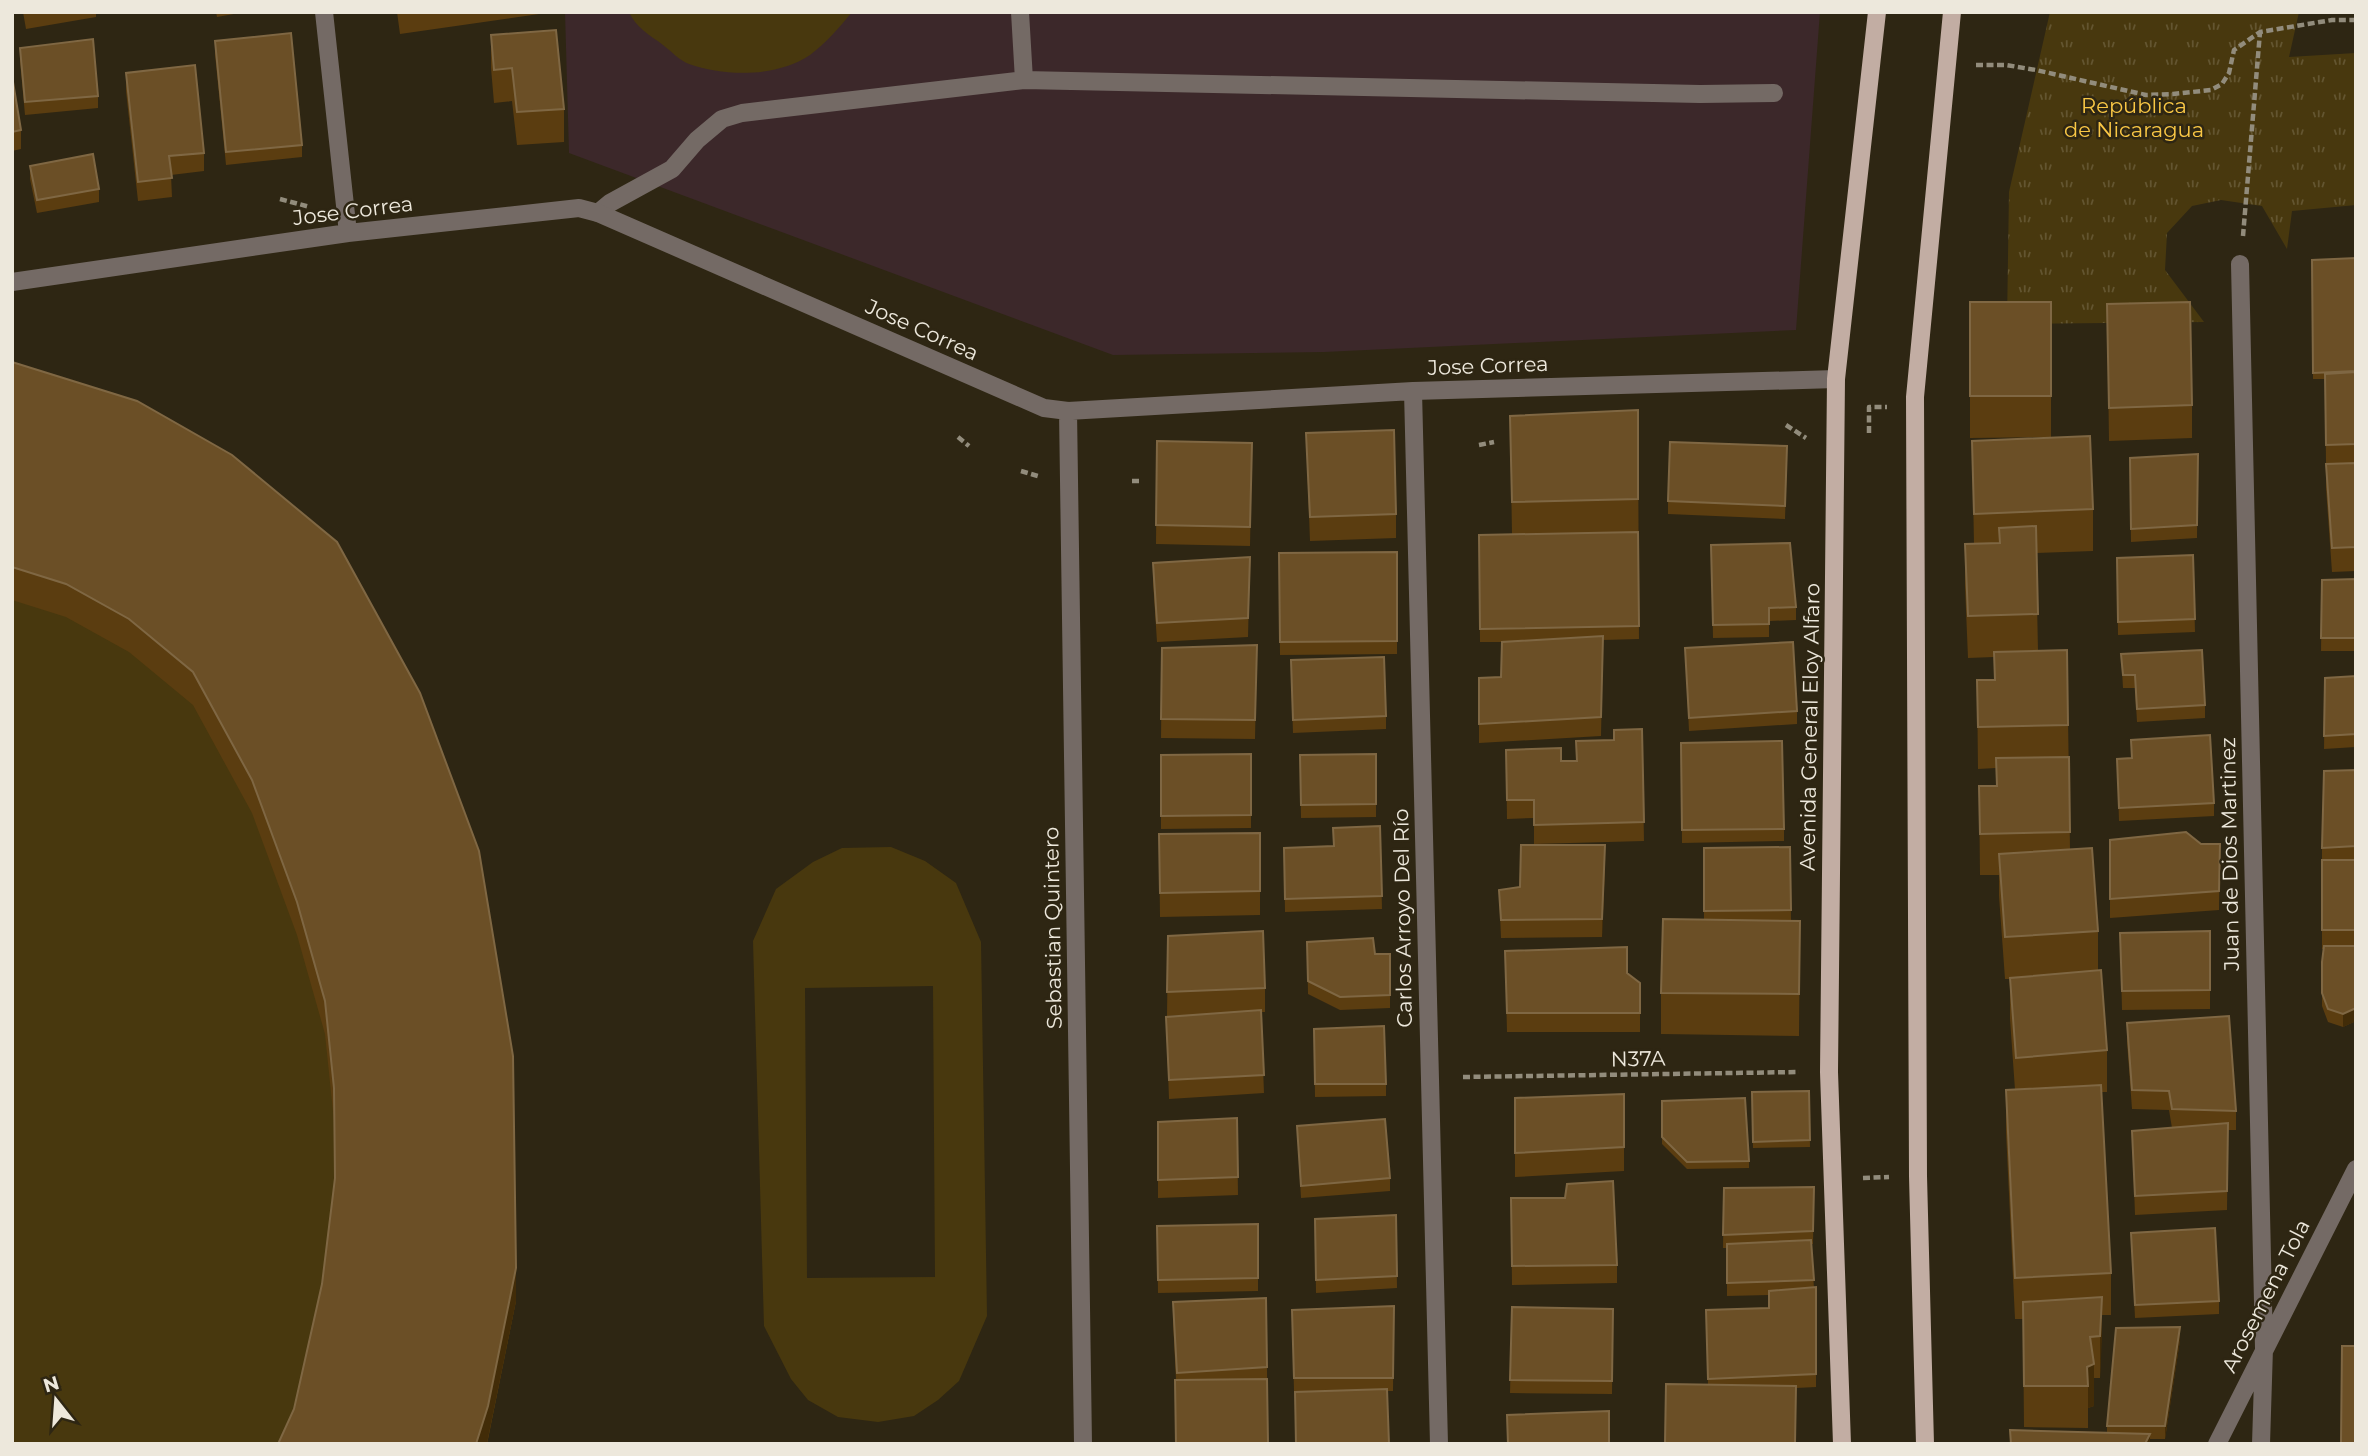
<svg xmlns="http://www.w3.org/2000/svg" width="2368" height="1456" viewBox="0 0 2368 1456" font-family="Montserrat,sans-serif">
  <defs>
    <pattern id="park-tufts" width="24" height="20" patternUnits="userSpaceOnUse" patternTransform="scale(1.75)"><rect width="24" height="20" fill="#48380e"/><path d="M3 7l-1-3M5 7V3M7 7l1-3M15 17l-1-3M17 17v-4M19 17l1-3" fill="none" stroke="#635530"/></pattern>
  </defs>
  <rect width="100%" height="100%" fill="#2e2613"/>
  <path fill="#3c282a" d="M565 12H1820L1796 330 1324 352 1113 355 569 153Z"/>
  <path fill="url(#park-tufts)" d="M2050 12H2299L2289 57 2356 53V205L2292 211 2287 249 2262 206 2221 200 2192 206 2167 233 2165 270 2204 322 2007 324 2009 192Z"/>
  <path fill="#48380e" fill-rule="evenodd" d="M629 12H852C840 27 825 44 810 55 777 77 726 77 689 64 680 61 671 51 663 45 650 35 636 28 629 12Z
    M12 395 137 434 516 1301 487 1444H12Z
    M891 847 925 861 956 883 981 942 987 1316 959 1381 938 1400 914 1416 878 1422 838 1417 808 1400 791 1379 764 1326 753 941 776 889 813 862 842 848ZM933 986 935 1277 807 1278 805 988Z"/>
  <g fill="none" stroke-linecap="round" stroke-linejoin="round">
    <path stroke="#928c7c" stroke-width="4.5" stroke-dasharray="7 3.5" stroke-linecap="butt" d="M1976 65H2006L2036 70 2146 95 2173 94 2211 90 2222 84 2229 73 2234 50 2260 32 2332 20H2356
      M280 199 310 207
      M2243 236 2260 32
      M1786 425 1806 438
      M1869 433V407H1887
      M958 437 969 446
      M1479 445 1494 442
      M1021 471 1041 477
      M1132 481H1140
      M1463 1077 1799 1072
      M1863 1178 1889 1177"/>
    <path stroke="#746a65" stroke-width="18" d="M1020 12 1024 80
      M598 213 610 203 672 169 697 140 722 119 742 113 1024 80 1700 94 1774 93"/>
    <path stroke="#746a65" stroke-width="18" d="M324 12 348 233
      M2240 264 2264 1348 2261 1444
      M12 282 348 233 579 208 598 213 1044 408 1068 411 1413 391 1836 379
      M1413 391 1439 1444
      M1068 411 1083 1444
      M2217 1444 2356 1169"/>
    <path stroke="#c2ada3" stroke-width="18" d="M1842 1444 1829 1072 1836 379 1877 12
      M1925 1444 1918 1176 1915 397 1952 12"/>
  </g>
  <path fill="#5b3d10" d="M23 12H96V17L26 29Z
    M216 12H245L217 17Z
    M397 12H553L400 34Z
    M491 35 564 109V142L517 145 512 101 494 103 491 68Z
    M215 41 302 145V157L226 165 215 54Z
    M20 48 98 96V108L25 115 20 61Z
    M126 73 204 153V171L171 175 172 197 138 201 126 91Z
    M12 76 21 130V149L12 151Z
    M30 166 99 189V202L37 213 30 179Z
    M2356 258V571L2332 572 2326 488V464L2355 463H2326L2325 379H2313L2312 260Z
    M1970 302H2051V437L1970 438Z
    M2107 304 2192 405V438L2109 441Z
    M12 362 137 401 516 1301 487 1444H278L294 1409 322 1284 335 1182 334 1121 325 1034 297 935 252 813 193 705 129 652 66 617 12 600Z
    M1638 410 1639 639 1603 640 1601 736 1479 743V678L1501 677 1502 642H1480L1479 535 1512 534 1510 416Z
    M1306 433 1396 514V538L1310 541Z
    M1157 441 1252 443 1250 546 1156 544Z
    M1972 441 2093 509V551L2036 553 2038 651 2067 650 2070 849 2098 931V970L2107 1050V1092H2101L2111 1273V1315H2102L2100 1378H2094V1406L2088 1408V1428L2024 1427 2023 1319H2015L2006 1132V1090H2015L2010 1019V979H2005L1999 896V875H1980L1979 786H1996V768L1978 769 1977 680H1994V657L1968 658 1965 586V544H1974Z
    M2198 454 2197 538 2131 542 2130 458Z
    M1787 459 1785 519 1668 514V501Z
    M1711 545 1796 607V620L1769 621V637L1713 638Z
    M1397 552V654L1280 655 1279 553Z
    M2193 555 2195 632 2118 635 2117 558Z
    M1250 557 1248 637 1157 642 1153 581V563Z
    M2356 579V651H2321L2322 580Z
    M1257 645 1255 739 1161 738 1162 648Z
    M1685 648 1797 711V724L1689 731Z
    M2121 654 2205 705V718L2137 722 2135 688H2123Z
    M1291 673 1386 716V729L1293 733Z
    M2356 676V747L2324 749 2325 678Z
    M1642 729 1644 841 1534 844V818L1507 819 1506 750 1561 761H1576V741L1614 740Z
    M2131 740 2214 803V816L2119 821 2117 759 2132 758Z
    M1681 743 1784 829V841L1682 843Z
    M1251 754V828L1161 829V755Z
    M1376 754V817L1301 818 1300 755Z
    M2356 770V1021L2343 1027 2328 1022 2322 1006V962L2324 949H2322V848Z
    M1380 826 1382 909 1285 912 1284 848 1334 846 1333 828Z
    M1260 833V915L1160 917 1159 834Z
    M2110 840 2220 844 2219 910 2110 918Z
    M1790 847 1791 921H1800L1799 1036 1661 1034V993L1704 920V848Z
    M1605 864 1602 937 1501 938 1499 890 1520 887Z
    M2210 931V1009L2122 1010 2120 933Z
    M1168 936 1265 988V1012H1261L1264 1093 1169 1099 1166 1017 1187 1015 1167 1016Z
    M1307 942 1375 954H1390V1008L1340 1010 1308 994Z
    M1505 951 1627 973 1640 983V1032H1507Z
    M2127 1023 2236 1111V1130H2228L2227 1210 2135 1215 2132 1131 2172 1128 2169 1110 2132 1109 2127 1042Z
    M1314 1029 1386 1084V1096L1315 1097Z
    M1809 1091 1810 1147 1753 1148 1752 1092Z
    M1624 1094V1171L1515 1177V1098Z
    M1662 1101 1749 1161V1168L1687 1169 1662 1144Z
    M1237 1118 1238 1195 1158 1198V1122Z
    M1297 1126 1390 1178V1191L1301 1198Z
    M1814 1187 1813 1244H1811L1814 1288 1816 1287V1387L1796 1388 1708 1385 1706 1310 1769 1308V1295L1727 1296V1248H1723L1724 1188Z
    M1511 1198 1617 1265V1283L1512 1285Z
    M1396 1215 1397 1288 1316 1293 1315 1219Z
    M1258 1224V1291L1158 1293 1157 1226Z
    M2131 1233 2219 1301V1314L2135 1318Z
    M1266 1298 1268 1444 1176 1380 1173 1321V1302Z
    M1394 1306 1393 1391H1294L1292 1310Z
    M1512 1307 1613 1309 1612 1394 1510 1393Z
    M2180 1340 2165 1439H2150V1444H2010V1430L2107 1433V1426Z"/>
  <path fill="#422c08" d="M1605 845V864L1602 937V919Z
    M2356 1008V1021L2343 1027V1014Z
    M516 1268V1301L488 1438 487 1444H476Z
    M2102 1297V1338L2100 1378V1336Z
    M2180 1327V1340L2165 1439V1426Z
    M2094 1364V1406L2088 1408V1386L2087 1367Z
    M2150 1434V1444H2145Z"/>
  <path fill="#6b4f26" stroke="#7f6743" stroke-width="2" d="M556 30 564 109 517 112 512 68 494 70 491 35Z
    M291 33 302 145 226 152 215 41Z
    M93 39 98 96 25 102 20 48Z
    M195 65 204 153 169 156 172 178 138 182 126 73Z
    M12 76 21 130 12 132Z
    M93 154 99 189 37 200 30 166Z
    M2356 258V371L2313 373 2312 260Z
    M1970 302H2051V396H1970Z
    M2190 302 2192 405 2109 408 2107 304Z
    M12 362 137 401 232 455 337 542 420 693 479 851 513 1056 516 1268 488 1406 476 1444H278L294 1409 322 1284 335 1178 334 1088 325 1001 297 902 252 780 193 672 129 619 66 584 12 567Z
    M2356 372V444L2326 445 2325 374Z
    M1638 410V499L1512 502 1510 416Z
    M1394 430 1396 514 1310 517 1306 433Z
    M2090 436 2093 509 1974 514 1972 441Z
    M1157 441 1252 443 1250 527 1156 525Z
    M1670 442 1787 446 1785 506 1668 501Z
    M2198 454 2197 525 2131 529 2130 458Z
    M2356 463V547L2332 548 2326 464Z
    M2036 526 2038 614 1968 616 1965 544 2000 543 1999 528Z
    M1638 532 1639 626 1480 629 1479 535Z
    M1790 543 1796 607 1769 608V624L1713 625 1711 545Z
    M1397 552V641L1280 642 1279 553Z
    M2193 555 2195 619 2118 622 2117 558Z
    M1250 557 1248 618 1157 623 1153 563Z
    M2356 579V638H2321L2322 580Z
    M1603 636 1601 717 1479 724V678L1501 677 1502 642Z
    M1793 642 1797 711 1689 718 1685 648Z
    M1257 645 1255 720 1161 719 1162 648Z
    M2067 650 2068 725 1978 727 1977 680H1995L1994 652Z
    M2202 650 2205 705 2137 709 2135 675H2123L2121 654Z
    M1384 657 1386 716 1293 720 1291 660Z
    M2356 676V734L2324 736 2325 678Z
    M1642 729 1644 822 1534 825V800H1507L1506 750 1561 748V761H1577L1576 741 1614 740V730Z
    M2210 735 2214 803 2119 808 2117 759 2132 758 2131 740Z
    M1782 741 1784 829 1682 830 1681 743Z
    M1251 754V815L1161 816V755Z
    M1376 754V804L1301 805 1300 755Z
    M2069 757 2070 832 1980 834 1979 786H1997L1996 758Z
    M2356 770V846L2322 848 2324 771Z
    M1380 826 1382 896 1285 899 1284 848 1334 846 1333 828Z
    M2186 832 2201 844H2220L2219 891 2110 899V840Z
    M1260 833V891L1160 893 1159 834Z
    M1521 845H1605L1602 919 1501 920 1499 890 1520 887Z
    M1790 847 1791 910 1704 911V848Z
    M2092 848 2098 931 2005 937 1999 854Z
    M2322 860H2356V930H2322Z
    M1663 919 1800 921 1799 994 1661 993Z
    M1263 931 1265 988 1167 992 1168 936Z
    M2210 931V990L2122 991 2120 933Z
    M1373 938 1375 954H1390V995L1340 997 1308 981 1307 942Z
    M2324 946H2356V1008L2343 1014 2328 1009 2322 993V962Z
    M1627 947V973L1640 983V1013H1507L1505 951Z
    M2101 970 2107 1050 2016 1058 2010 978Z
    M1261 1010 1264 1075 1169 1080 1166 1017Z
    M2229 1016 2236 1111 2172 1109 2169 1091 2132 1090 2127 1023Z
    M1384 1026 1386 1084H1315L1314 1029Z
    M2101 1085 2111 1273 2015 1278 2006 1090Z
    M1809 1091 1810 1140 1753 1142 1752 1092Z
    M1624 1094V1147L1515 1153V1098Z
    M1745 1098 1749 1161 1687 1162 1662 1137V1101Z
    M1237 1118 1238 1177 1158 1180V1122Z
    M1385 1119 1390 1178 1301 1186 1297 1126Z
    M2228 1123 2227 1191 2135 1196 2132 1131Z
    M1613 1181 1617 1265 1512 1266 1511 1198H1565L1567 1184Z
    M1814 1187 1813 1231 1723 1235 1724 1188Z
    M1396 1215 1397 1276 1316 1280 1315 1219Z
    M1258 1224V1278L1158 1280 1157 1226Z
    M2215 1228 2219 1301 2135 1305 2131 1233Z
    M1811 1240 1814 1280 1727 1283V1244Z
    M1816 1287V1374L1708 1379 1706 1310 1769 1308V1291Z
    M2102 1297 2100 1336 2090 1337 2094 1364 2087 1367 2088 1386H2024L2023 1302Z
    M1266 1298 1267 1367 1177 1373 1173 1302Z
    M1394 1306 1393 1378H1294L1292 1310Z
    M1512 1307 1613 1309 1612 1381 1510 1380Z
    M2180 1327 2165 1426H2107L2116 1328Z
    M2342 1346H2356V1444H2343L2341 1443Z
    M1267 1379 1268 1444H1176L1175 1380Z
    M1666 1384 1796 1386 1795 1444H1665Z
    M1387 1389 1389 1444H1296L1295 1392Z
    M1609 1411V1444H1508L1507 1415Z
    M2010 1430 2150 1434 2145 1444H2011Z"/>
  <g text-anchor="middle" stroke-width="5" stroke-linejoin="round" paint-order="stroke">
    <g font-size="21" fill="#f9c745" stroke="#2e2613">
      <text x="2134" y="113">República<tspan x="2134" dy="24">de Nicaragua</tspan></text>
    </g>
    <g font-size="21" fill="#ede8dc" stroke="#2e2613">
      <text transform="translate(353 211) rotate(-7)" y="7">Jose Correa</text>
      <text transform="translate(922 330) rotate(24)" y="7">Jose Correa</text>
      <text transform="translate(1488 366) rotate(-2)" y="7">Jose Correa</text>
      <text transform="translate(1810 727) rotate(-89)" y="7">Avenida General Eloy Alfaro</text>
      <text transform="translate(2230 854) rotate(-91)" y="7">Juan de Dios Martinez</text>
      <text transform="translate(1403 918) rotate(-91)" y="7">Carlos Arroyo Del Río</text>
      <text transform="translate(1053 928) rotate(-91)" y="7">Sebastian Quintero</text>
      <text transform="translate(1638 1059) rotate(-1)" y="7">N37A</text>
      <text transform="translate(2266 1296) rotate(-63)" y="7">Arosemena Tola</text>
    </g>
  </g>
  <rect width="2368" height="1456" fill="none" stroke="#ede8dc" stroke-width="28"/>
  <g transform="translate(56 1400) rotate(343)" stroke="#2e2613" stroke-width="5" paint-order="stroke">
  <path d="M0-5L12 26L0 18L-12 26Z" fill="#ede8dc"/>
  <text y="-10" font-size="19" font-weight="bold" text-anchor="middle" fill="#ede8dc">N</text>
  </g>
</svg>
